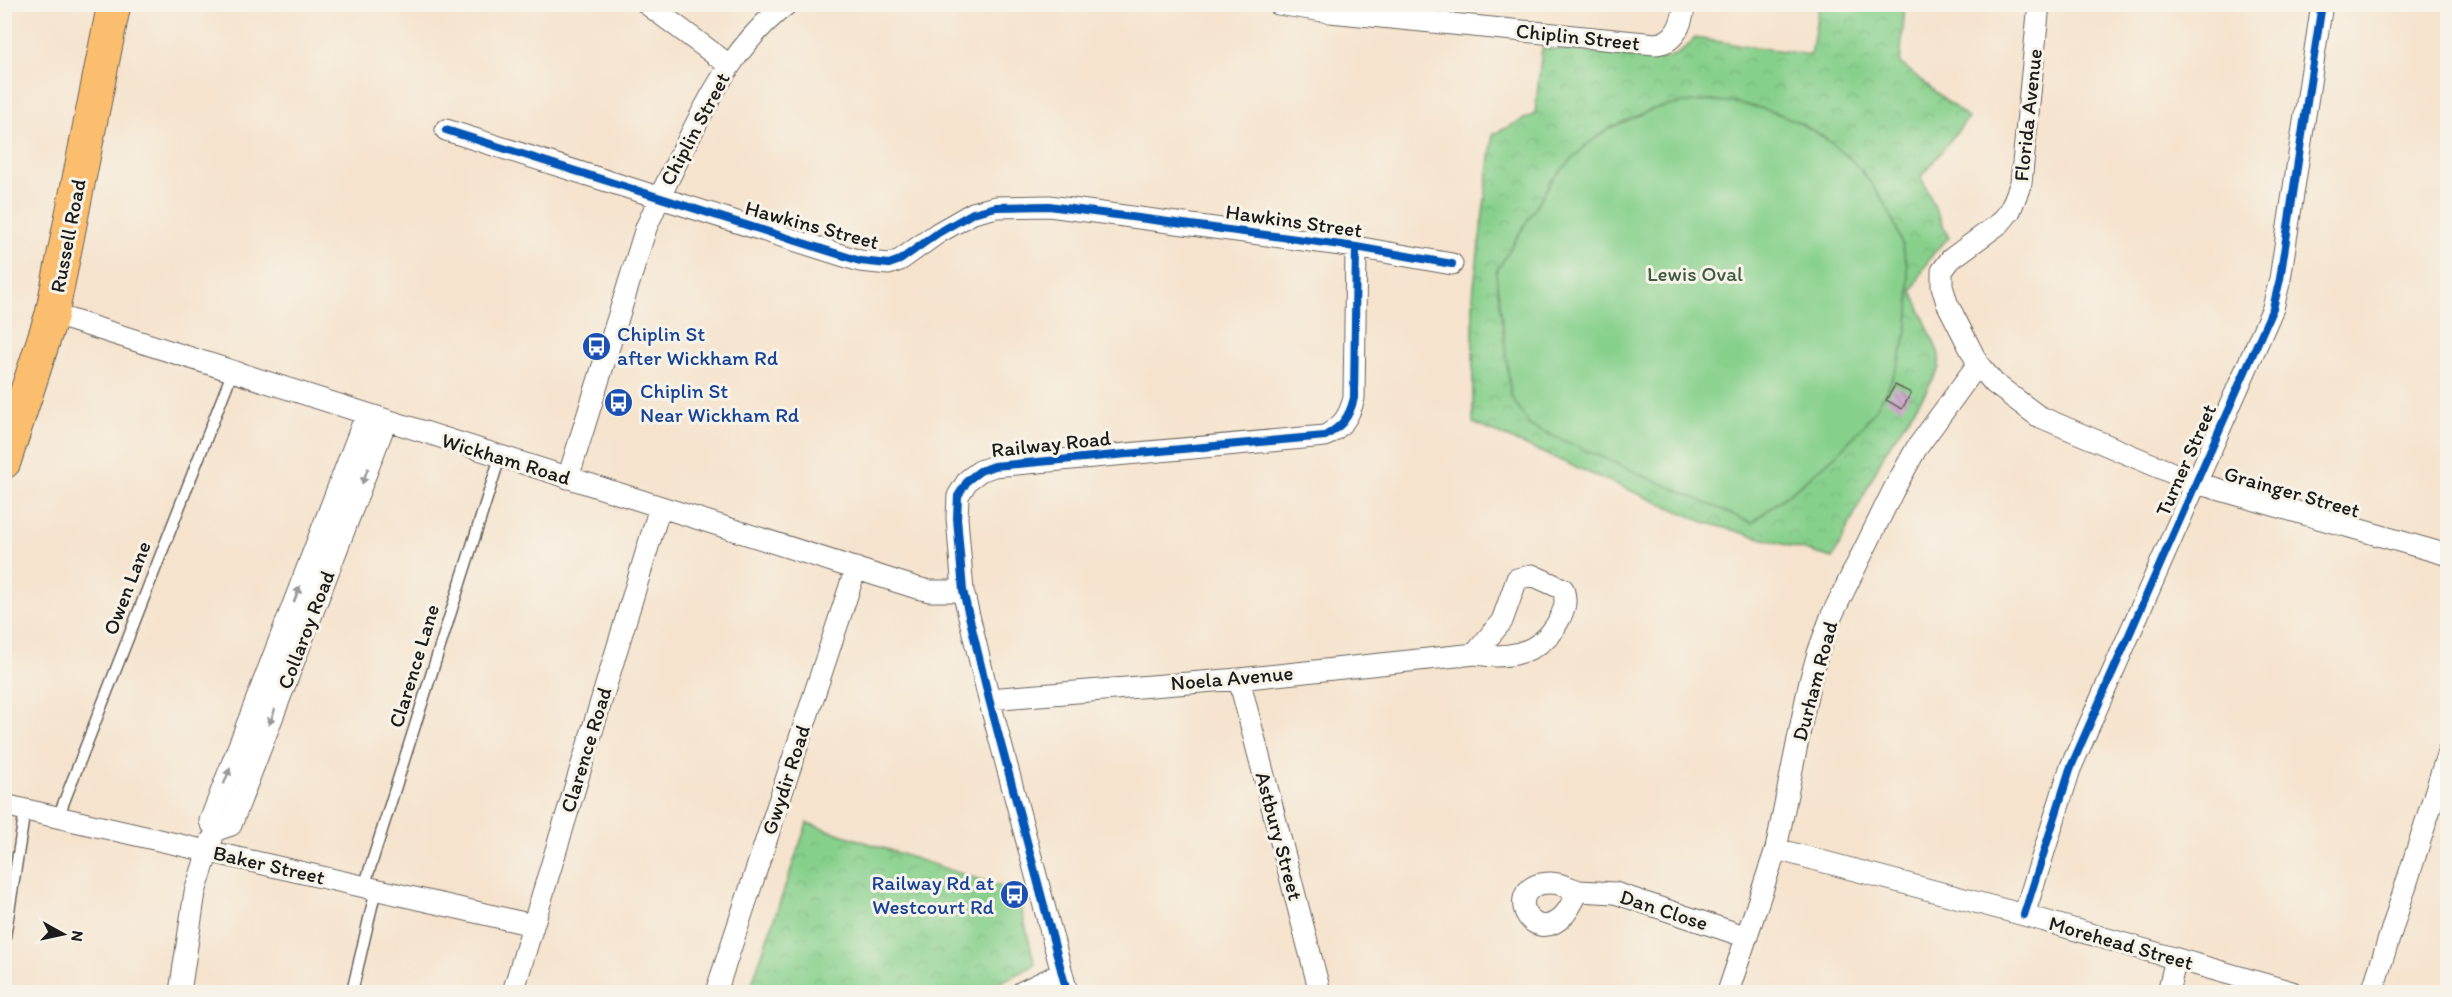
<svg xmlns="http://www.w3.org/2000/svg" width="2452" height="997" viewBox="0 0 2452 997" font-family="Itim,sans-serif">
  <defs>
    <pattern id="park-crowns" width="20" height="18" patternUnits="userSpaceOnUse" patternTransform="scale(1.5)"><rect width="20" height="18" fill="#87d08c"/><path d="M2 6a3 3 0 1 1 6 0M12 15a3 3 0 1 1 6 0" fill="none" stroke="#74b278"/></pattern>
    <pattern id="building-back-hatch" width="6" height="6" patternUnits="userSpaceOnUse" patternTransform="scale(1.5)"><rect width="6" height="6" fill="#c9a5c8"/><path d="M-1 5l2 2M0 0l6 6M5-1l2 2" fill="none" stroke="#ac8dab"/></pattern>
  </defs>
  <rect width="100%" height="100%" fill="#f7f3e8"/>
  <filter id="ink" filterUnits="userSpaceOnUse"><feTurbulence type="fractalNoise" baseFrequency=".0167" numOctaves="2"/><feDisplacementMap in="SourceGraphic" scale="12" xChannelSelector="R" yChannelSelector="G"/><feConvolveMatrix kernelMatrix="1 2 1 2 8 2 1 2 1" color-interpolation-filters="sRGB"/></filter>
  <filter id="wash" filterUnits="userSpaceOnUse"><feTurbulence type="fractalNoise" baseFrequency=".008" numOctaves="4" result="noise"/><feDisplacementMap in="SourceGraphic" scale="24" xChannelSelector="R" yChannelSelector="G"/><feGaussianBlur stdDeviation="1.35" result="paint"/><feColorMatrix in="noise" values="0 0 0 0 0 0 0 0 0 0 0 0 0 0 0 0 0 1.4 0 .05"/><feComposite in="paint" operator="in"/></filter>
  <g filter="url(#wash)">
    <rect width="100%" height="100%" fill="#f5e3cd"/>
    <path fill="url(#park-crowns)" stroke="#527654" stroke-width="1.5" d="M1819 5H1905L1900 63 1968 118 1921 177 1949 238C1930 252 1923 271 1912 291L1939 354V368L1927 390 1885 452 1833 558 1704 522 1473 423V294L1493 134 1535 114 1542 48 1662 58C1677 57 1686 50 1694 38L1811 55Z
      M807 823 1017 892 1035 965 981 992H749Z"/>
    <path fill="#87d08c" stroke="#527654" stroke-width="1.5" d="M1714 101C1862 108 1957 259 1885 393 1856 448 1799 484 1752 523L1530 426 1511 396 1496 272 1552 180 1585 146 1610 128 1653 109 1683 103Z"/>
    <g id="blocks">
      <path fill="url(#building-back-hatch)" d="M1895 385 1911 393 1902 409 1886 400Z"/>
    </g>
  </g>
  <g filter="url(#ink)">
    <use href="#blocks" fill-opacity="0" stroke="#68625a" stroke-width="1.5"/>
    <g fill="none" stroke-linecap="round" stroke-linejoin="round">
      <defs>
        <path id="service" d="M58 817 232 373
          M364 887 500 457
          M4 943 25 810
          M352 992 376 889"/>
        <path id="minor" d="M647 4 729 65
          M1278 4 1330 12 1655 44C1676 43 1682 23 1685 4
          M2039 4 2021 183 2010 211 2000 223 1951 259 1942 271V286L1947 303 1978 364 1994 383 2038 416 2196 483 2448 555
          M446 130 860 261 889 264 900 260 938 233 973 213 996 207 1049 206 1356 247 1452 264
          M52 314 917 588 930 591H963
          M568 478 646 228C659 198 673 169 688 140 714 88 740 40 787 4
          M1239 679 1320 992
          M989 699 1239 679 1475 654C1509 660 1542 653 1559 620 1565 608 1567 601 1563 589L1532 575 1517 579 1502 621 1475 654
          M4 805 533 925
          M216 830 231 825 386 421
          M216 830 210 821 366 415
          M1776 849 2024 915 2292 992
          M1579 891C1570 888 1560 883 1551 883 1499 883 1531 951 1564 915 1570 909 1574 898 1579 891L1615 893 1747 937
          M2024 915 2070 769 2273 308 2280 279 2322 4
          M180 992 195 892 212 839
          M513 992 660 507
          M716 992 856 568
          M1022 992 1062 973
          M1067 992 989 699 963 591 957 518 958 496 968 480 980 471 994 466 1325 436C1342 426 1349 418 1354 398L1356 247
          M1728 992 1776 849 1809 685 1818 653 1831 617 1893 491 1916 449 1978 364
          M2168 992 2176 959
          M2372 992 2448 752"/>
        <path id="primary" d="M4 462 52 314 114 4"/>
      </defs>
      <use href="#service" stroke="#68625a" stroke-width="13"/>
      <use href="#minor" stroke="#68625a" stroke-width="23"/>
      <use href="#primary" stroke="#68625a" stroke-width="35"/>
      <use href="#service" stroke="#fff" stroke-width="10"/>
      <use href="#minor" stroke="#fff" stroke-width="21"/>
      <use href="#primary" stroke="#fabe6e" stroke-width="33"/>
      <defs>
        <path id="cycleway" d="M446 130 860 261 889 264 900 260 938 233 973 213 996 207 1049 206 1356 247 1452 264
          M2024 915 2070 769 2273 308 2280 279 2322 4
          M1067 992 989 699 963 591 957 518 958 496 968 480 980 471 994 466 1325 436C1342 426 1349 418 1354 398L1356 247"/>
      </defs>
      <use href="#cycleway" stroke="#f7f3e8" stroke-width="11"/>
      <use href="#cycleway" stroke="#0057b8" stroke-width="8"/>
    </g>
    <defs><path id="oneway-solid" d="M-6-.8H1V-3.2L6.5 0L1 3.2V.8H-6Z" transform="scale(1.5)"/></defs>
    <g fill="#999">
      <use href="#oneway-solid" transform="translate(365 476) rotate(111)"/>
      <use href="#oneway-solid" transform="translate(297 594) rotate(-69)"/>
      <use href="#oneway-solid" transform="translate(272 717) rotate(111)"/>
      <use href="#oneway-solid" transform="translate(227 776) rotate(-69)"/>
    </g>
  </g>
  <defs>
    <symbol id="bus-disc" viewBox="-11 -11 22 22"><circle r="9.5" fill="#1a4fb4" stroke="#f7f3e8"/><path d="M-5-6H5V4H4V6H2V4H-2V6H-4V4H-5ZM-3.5-4V0h7V-4ZM-3.5 1.2v1.5H-2V1.2ZM2 1.2v1.5H3.5V1.2Z" fill="#fff"/></symbol>
  </defs>
  <g fill-rule="evenodd">
    <use href="#bus-disc" x="580" y="330" width="33" height="33"/>
    <use href="#bus-disc" x="602" y="386" width="33" height="33"/>
    <use href="#bus-disc" x="998" y="878" width="33" height="33"/>
  </g>
  <g text-anchor="middle" stroke-width="6" stroke-linejoin="round" paint-order="stroke">
    <g font-size="21" fill="#1c1c1c" stroke="#f7f3e8">
      <text transform="translate(1578 37) rotate(6)" y="7">Chiplin Street</text>
      <text transform="translate(2028 115) rotate(-84)" y="7">Florida Avenue</text>
      <text transform="translate(695 129) rotate(-62)" y="7">Chiplin Street</text>
      <text transform="translate(1294 221) rotate(8)" y="7">Hawkins Street</text>
      <text transform="translate(812 225) rotate(15)" y="7">Hawkins Street</text>
      <text transform="translate(68 236) rotate(-79)" y="7">Russell Road</text>
      <text transform="translate(1051 444) rotate(-6)" y="7">Railway Road</text>
      <text transform="translate(506 459) rotate(17)" y="7">Wickham Road</text>
      <text transform="translate(2186 460) rotate(-66)" y="7">Turner Street</text>
      <text transform="translate(2292 492) rotate(16)" y="7">Grainger Street</text>
      <text transform="translate(127 588) rotate(-69)" y="7">Owen Lane</text>
      <text transform="translate(306 630) rotate(-69)" y="7">Collaroy Road</text>
      <text transform="translate(414 666) rotate(-73)" y="7">Clarence Lane</text>
      <text transform="translate(1232 678) rotate(-5)" y="7">Noela Avenue</text>
      <text transform="translate(1815 681) rotate(-75)" y="7">Durham Road</text>
      <text transform="translate(586 750) rotate(-73)" y="7">Clarence Road</text>
      <text transform="translate(786 780) rotate(-72)" y="7">Gwydir Road</text>
      <text transform="translate(1279 836) rotate(75)" y="7">Astbury Street</text>
      <text transform="translate(269 865) rotate(13)" y="7">Baker Street</text>
      <text transform="translate(1664 910) rotate(18)" y="7">Dan Close</text>
      <text transform="translate(2121 943) rotate(16)" y="7">Morehead Street</text>
    </g>
    <g font-size="21" fill="#415b43" stroke="#f7f3e8">
      <text x="1695" y="281">Lewis Oval</text>
    </g>
    <g font-size="21" fill="#164399" stroke="#f7f3e8" text-anchor="start">
      <text x="617" y="341">Chiplin St<tspan x="617" dy="24">after Wickham Rd</tspan></text>
      <text x="640" y="398">Chiplin St<tspan x="640" dy="24">Near Wickham Rd</tspan></text>
      <text x="994" y="890" text-anchor="end">Railway Rd at<tspan x="994" dy="24">Westcourt Rd</tspan></text>
    </g>
  </g>
  <rect width="2452" height="997" fill="none" stroke="#f7f3e8" stroke-width="24"/>
  <g transform="translate(63 934) rotate(98)" stroke="#f7f3e8" stroke-width="4.5" paint-order="stroke">
  <path d="M0-4.5L10 22L0 15L-10 22Z" fill="#1c1c1c"/>
  <text y="-9" font-size="16" font-weight="bold" text-anchor="middle" fill="#1c1c1c">N</text>
  </g>
</svg>
